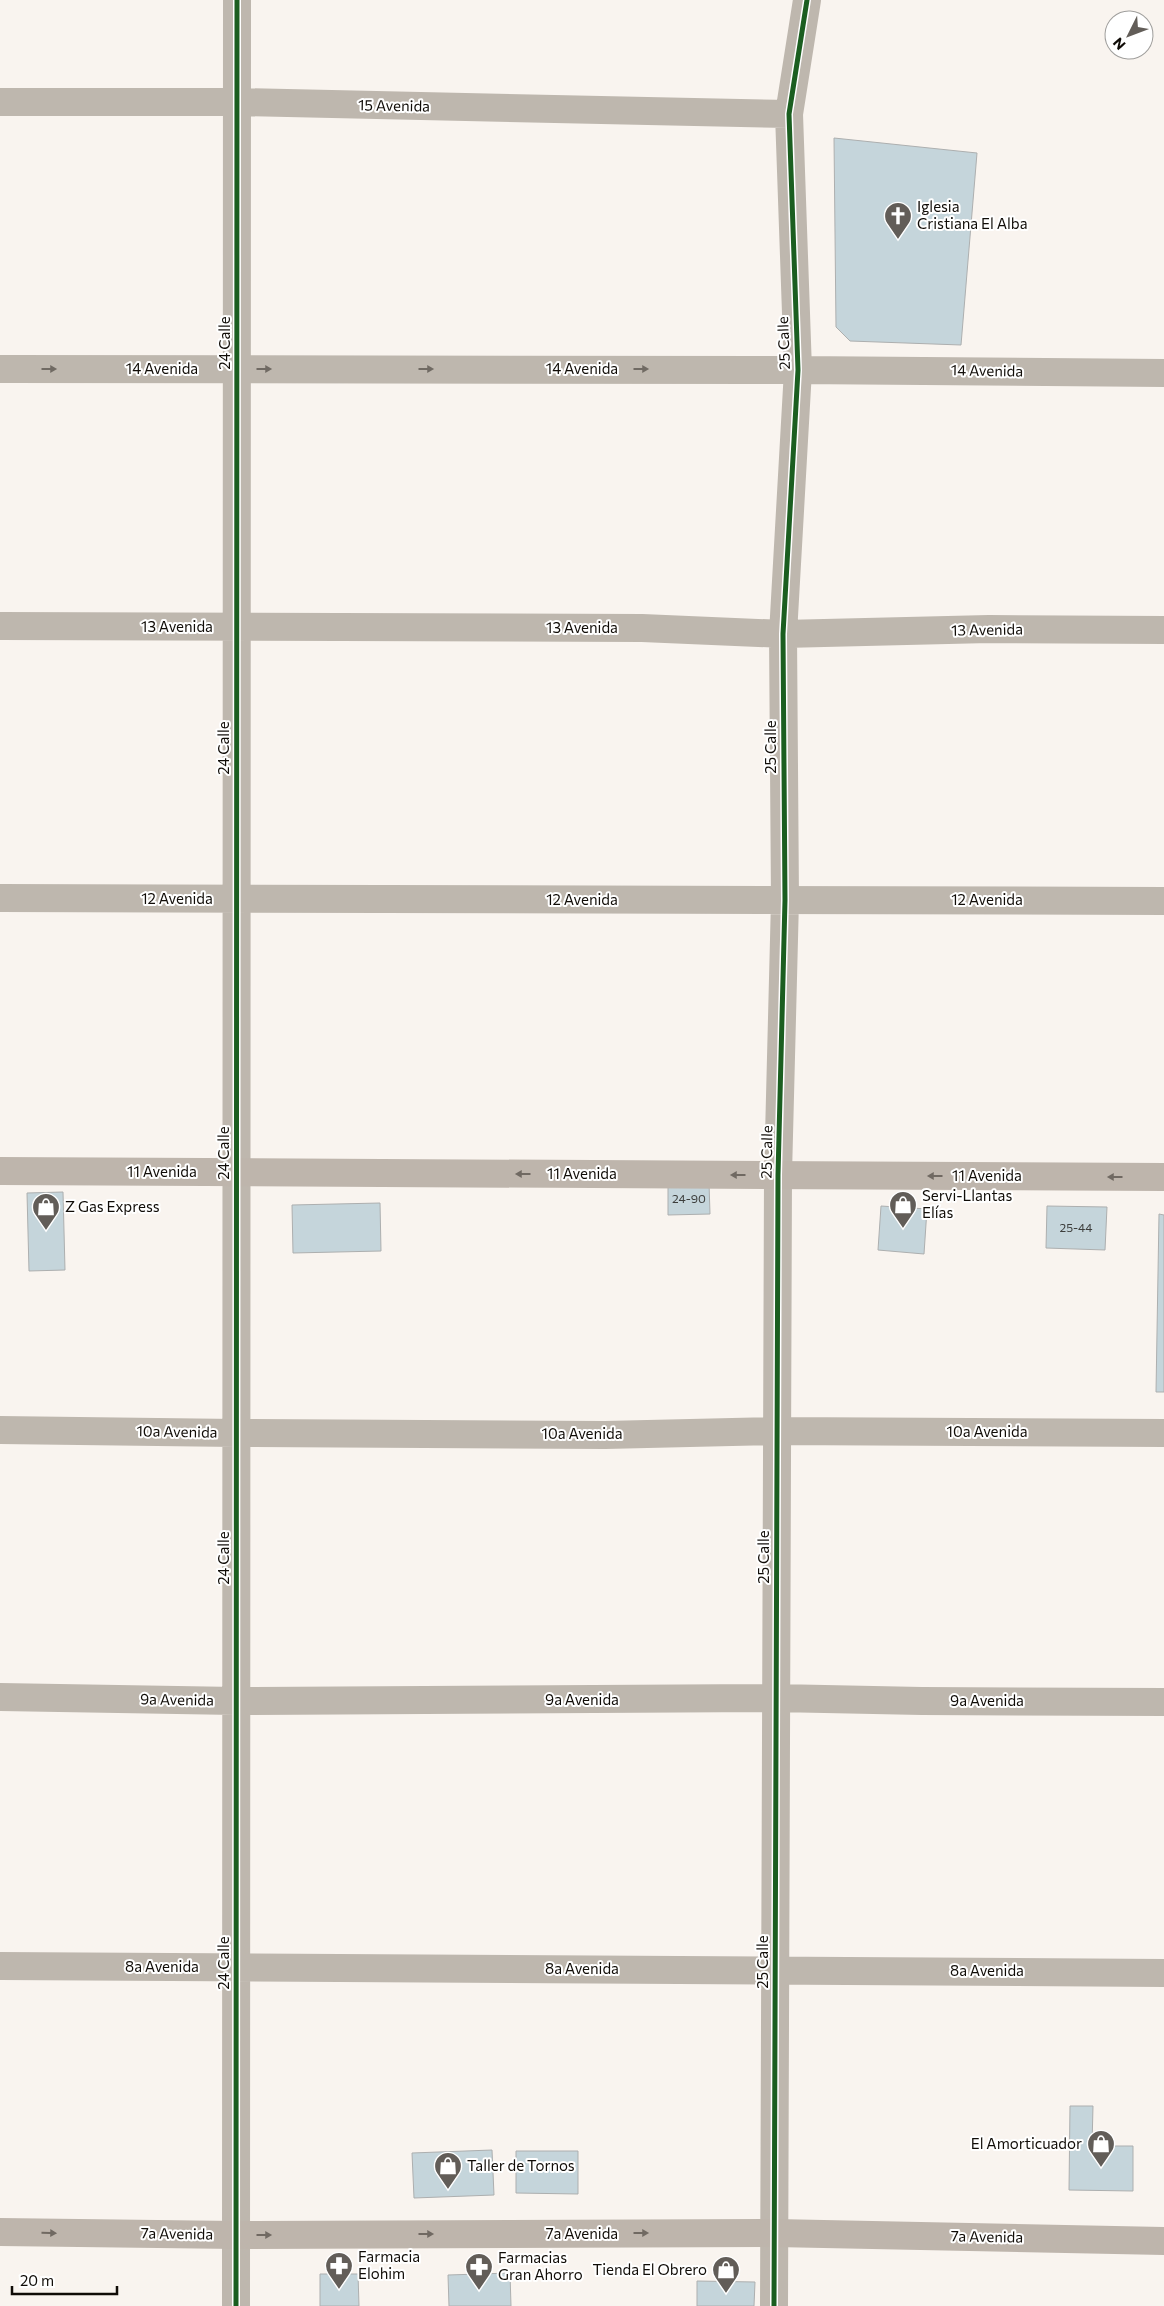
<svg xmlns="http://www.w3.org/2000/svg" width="1164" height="2306" viewBox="0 0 1164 2306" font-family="Commissioner,sans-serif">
  <rect width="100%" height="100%" fill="#f9f4ef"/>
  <path fill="#c5d5db" stroke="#adafaf" d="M834 138 977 153 961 345 850 341 836 327Z
    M709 1183 710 1214 668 1215V1184Z
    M63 1192 65 1270 29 1271 27 1193Z
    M380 1203 381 1251 293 1253 292 1205Z
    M881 1206 927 1209 924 1254 878 1250Z
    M1047 1206 1107 1207 1105 1250 1046 1248Z
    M1159 1214 1164 1215V1392H1156Z
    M1070 2106H1093L1092 2146H1133V2191L1069 2190Z
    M492 2150 494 2195 414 2198 412 2153Z
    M516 2151H578V2194L516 2193Z
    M510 2273 511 2306H449L448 2275Z
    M320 2274H358L359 2306H320Z
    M697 2281 755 2282 754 2306H697Z"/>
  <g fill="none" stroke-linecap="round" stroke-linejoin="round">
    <path stroke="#beb7ae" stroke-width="28" d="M0 102H237L789 114
      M0 369 798 370 1164 373
      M0 626 642 628 783 634 989 629 1164 630
      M0 898 1164 901
      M0 1430 236 1433 605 1435 777 1431 1164 1433
      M0 1697 236 1701 776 1698 922 1701 1164 1702
      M0 1966 1164 1973
      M236 2306 237 0
      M774 2306 778 1175 785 900 783 634 798 370 789 114 807 0"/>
    <path stroke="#beb5ac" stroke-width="28" d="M0 1171 1164 1177
      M0 2232 236 2235 775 2233 1164 2241"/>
    <defs>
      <path id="cycleway" d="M236 2306 237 0
        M774 2306 778 1175 785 900 783 634 798 370 789 114 807 0"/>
    </defs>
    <use href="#cycleway" stroke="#fff" stroke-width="8"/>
    <use href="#cycleway" stroke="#1b5e20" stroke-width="5"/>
  </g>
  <defs><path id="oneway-solid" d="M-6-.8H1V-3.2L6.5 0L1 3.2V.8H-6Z" transform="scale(1.25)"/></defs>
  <g fill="#706a63">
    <use href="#oneway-solid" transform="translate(49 369)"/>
    <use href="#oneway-solid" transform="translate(264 369)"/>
    <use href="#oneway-solid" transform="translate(426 369)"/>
    <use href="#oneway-solid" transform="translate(641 369)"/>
  </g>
  <g fill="#706962">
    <use href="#oneway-solid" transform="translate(523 1174) rotate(-180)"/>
    <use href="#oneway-solid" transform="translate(738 1175) rotate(-180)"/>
    <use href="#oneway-solid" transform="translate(935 1176) rotate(-180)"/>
    <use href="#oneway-solid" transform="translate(1115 1177) rotate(-180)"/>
    <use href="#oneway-solid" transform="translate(49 2233) rotate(1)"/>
    <use href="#oneway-solid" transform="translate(641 2233)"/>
    <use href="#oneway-solid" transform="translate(426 2234)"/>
    <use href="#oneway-solid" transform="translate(264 2235)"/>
  </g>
  <defs>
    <symbol id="church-pin" viewBox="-11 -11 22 30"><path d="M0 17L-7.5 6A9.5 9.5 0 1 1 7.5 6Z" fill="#625d58" stroke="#fff"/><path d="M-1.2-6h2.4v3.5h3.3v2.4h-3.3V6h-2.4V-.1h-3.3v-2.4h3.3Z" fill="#fff"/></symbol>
    <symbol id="shop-pin" viewBox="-11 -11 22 30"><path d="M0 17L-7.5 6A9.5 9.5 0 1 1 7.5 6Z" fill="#625d58" stroke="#fff"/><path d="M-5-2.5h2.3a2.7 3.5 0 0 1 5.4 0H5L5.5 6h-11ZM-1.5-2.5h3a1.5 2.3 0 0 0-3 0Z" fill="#fff"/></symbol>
    <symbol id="pharmacy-pin" viewBox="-11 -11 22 30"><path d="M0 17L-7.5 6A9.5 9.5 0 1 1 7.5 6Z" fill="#625d58" stroke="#fff"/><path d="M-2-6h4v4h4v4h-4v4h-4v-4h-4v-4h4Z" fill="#fff"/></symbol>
  </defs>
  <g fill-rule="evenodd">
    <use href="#church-pin" x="882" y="200" width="32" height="43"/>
    <use href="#shop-pin" x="887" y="1189" width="32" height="43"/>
    <use href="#shop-pin" x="30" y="1191" width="32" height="43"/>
    <use href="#shop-pin" x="1085" y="2128" width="32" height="43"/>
    <use href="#shop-pin" x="432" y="2150" width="32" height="43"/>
    <use href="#pharmacy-pin" x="323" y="2250" width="32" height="43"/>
    <use href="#pharmacy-pin" x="463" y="2251" width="32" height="43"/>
    <use href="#shop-pin" x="710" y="2254" width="32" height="43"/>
  </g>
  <g text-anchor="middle" stroke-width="4" stroke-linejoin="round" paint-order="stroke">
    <g font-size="12" fill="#3d3e3c">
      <text x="689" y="1203">24-90</text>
      <text x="1076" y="1232">25-44</text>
    </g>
    <g font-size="15" fill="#100c07" stroke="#fff">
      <text transform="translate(394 106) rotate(1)" y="5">15 Avenida</text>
      <text transform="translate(225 343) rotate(-90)" y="5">24 Calle</text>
      <text transform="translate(784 343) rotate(-92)" y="5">25 Calle</text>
      <text x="162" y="374">14 Avenida</text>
      <text x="582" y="374">14 Avenida</text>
      <text transform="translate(987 371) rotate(1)" y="5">14 Avenida</text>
      <text x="177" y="632">13 Avenida</text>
      <text x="582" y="633">13 Avenida</text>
      <text transform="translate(987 630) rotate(-1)" y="5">13 Avenida</text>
      <text transform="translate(771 747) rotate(-90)" y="5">25 Calle</text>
      <text transform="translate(224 748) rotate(-90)" y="5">24 Calle</text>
      <text x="177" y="904">12 Avenida</text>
      <text x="582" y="905">12 Avenida</text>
      <text x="987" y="905">12 Avenida</text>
      <text transform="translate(767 1152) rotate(-89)" y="5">25 Calle</text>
      <text transform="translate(224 1153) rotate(-90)" y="5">24 Calle</text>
      <text x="162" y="1177">11 Avenida</text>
      <text x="582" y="1179">11 Avenida</text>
      <text x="987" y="1181">11 Avenida</text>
      <text transform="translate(177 1432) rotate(1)" y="5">10a Avenida</text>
      <text x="987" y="1437">10a Avenida</text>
      <text x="582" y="1439">10a Avenida</text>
      <text transform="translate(764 1557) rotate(-90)" y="5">25 Calle</text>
      <text transform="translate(224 1558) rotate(-90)" y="5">24 Calle</text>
      <text transform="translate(177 1700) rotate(1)" y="5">9a Avenida</text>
      <text x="582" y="1705">9a Avenida</text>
      <text x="987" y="1706">9a Avenida</text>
      <text transform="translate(763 1962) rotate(-90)" y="5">25 Calle</text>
      <text transform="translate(224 1963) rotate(-90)" y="5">24 Calle</text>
      <text x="162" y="1972">8a Avenida</text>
      <text x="582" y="1974">8a Avenida</text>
      <text x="987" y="1976">8a Avenida</text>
      <text transform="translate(177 2234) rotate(1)" y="5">7a Avenida</text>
      <text x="582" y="2239">7a Avenida</text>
      <text transform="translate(987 2237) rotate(1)" y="5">7a Avenida</text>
    </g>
    <g font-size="15" fill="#100c07" stroke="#fff" text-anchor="start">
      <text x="917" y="212">Iglesia<tspan x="917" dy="17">Cristiana El Alba</tspan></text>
      <text x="922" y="1201">Servi-Llantas<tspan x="922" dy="17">Elías</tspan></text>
      <text x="65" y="1212">Z Gas Express</text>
      <text x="1082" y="2149" text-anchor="end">El Amorticuador</text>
      <text x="467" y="2171">Taller de Tornos</text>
      <text x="358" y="2262">Farmacia<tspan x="358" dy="17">Elohim</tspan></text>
      <text x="498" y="2263">Farmacias<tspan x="498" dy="17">Gran Ahorro</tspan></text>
      <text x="707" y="2275" text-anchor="end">Tienda El Obrero</text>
    </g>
  </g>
  <g transform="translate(1129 35) rotate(228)"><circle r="24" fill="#ffffff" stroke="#9f9e9c"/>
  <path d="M0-4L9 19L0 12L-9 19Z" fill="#625d58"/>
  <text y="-8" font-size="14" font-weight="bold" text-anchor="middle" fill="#100c07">N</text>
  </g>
  <path d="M12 2286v8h105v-8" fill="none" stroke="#100c07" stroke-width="2.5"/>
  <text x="20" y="2286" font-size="15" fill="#100c07" stroke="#ffffff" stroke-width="4" paint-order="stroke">20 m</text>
</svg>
